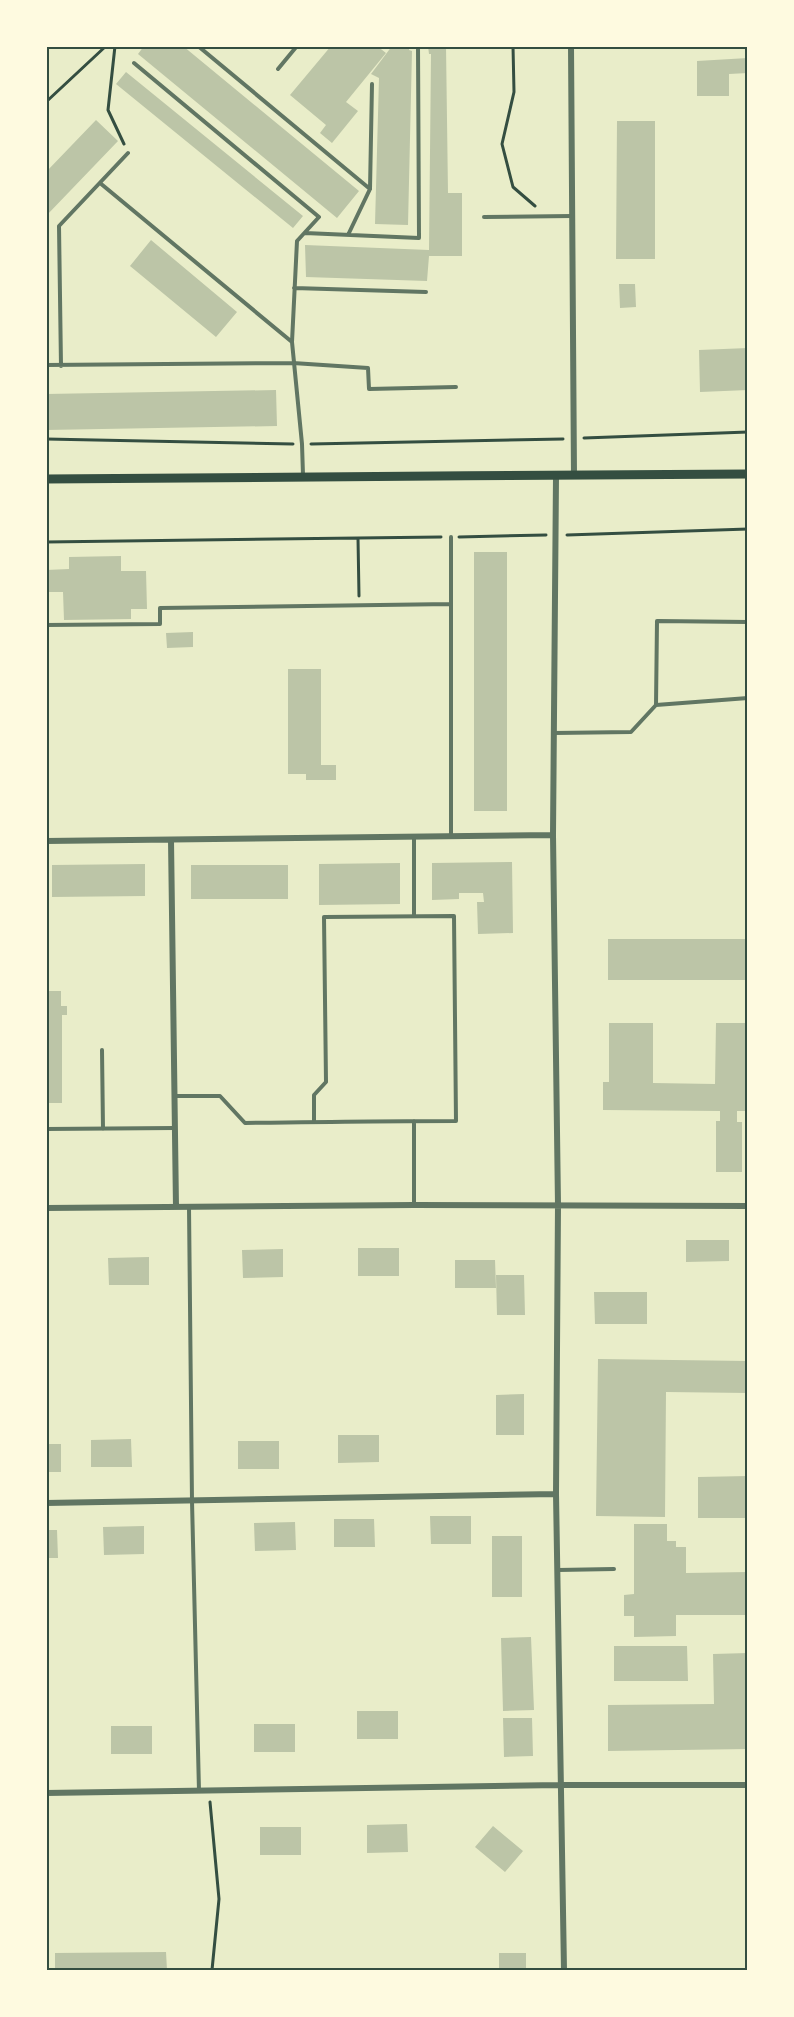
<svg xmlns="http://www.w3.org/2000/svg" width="794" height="2017" viewBox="0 0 794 2017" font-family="'Open Sans',sans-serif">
  <rect width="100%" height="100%" fill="#e9edc9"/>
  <path fill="#bcc5a7" d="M144 46H183L359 191 337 218 138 54Z
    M331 46H377L386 53 346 102 358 111 332 143 320 133 326 125 290 95Z
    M392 46H409V50L412 51 408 225 375 224 379 78 371 74Z
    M428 46H446L448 193H462V256H429L427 281 306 277 305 245 429 250 431 54H429Z
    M748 58V73L729 74V96H697V61Z
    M126 72 303 216 293 228 116 84Z
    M96 120 118 141 46 216V172Z
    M617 121H655V259H616Z
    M151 240 237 312 216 337 130 266Z
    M619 284H635L636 307 620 308Z
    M748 348V390L700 392 699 350Z
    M276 390 277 426 46 430V394Z
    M474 552H507V811H474Z
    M121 556V571H146L147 609H131V619L64 620 63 592H46V570L69 569V557Z
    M193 632V647L167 648 166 633Z
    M288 669H321V765H336V780H306V774H288Z
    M512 862 513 933 478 934 477 902H484L483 893H459V899L432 900V863Z
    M400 863V904L319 905V864Z
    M145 864V896L52 897V865Z
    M191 865H288V899H191Z
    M608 939H748V980H608Z
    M46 991H61V1006H67V1015H62V1103H46Z
    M609 1023H653V1083L715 1084 716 1023H746L745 1111H737V1122H742V1172H716V1121H720V1111L603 1110V1082H609Z
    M686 1240H729V1261L686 1262Z
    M358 1248H399V1276H358Z
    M283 1249V1277L243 1278 242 1250Z
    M149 1257V1285H109L108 1258Z
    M455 1260H495L496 1288H455Z
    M496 1275H524L525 1315H497Z
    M594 1292H647V1324H595Z
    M598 1359 748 1361V1393L666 1392 665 1517 596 1516Z
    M524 1394V1435H496V1395Z
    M338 1435H379V1462L338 1463Z
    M131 1439 132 1467H91V1440Z
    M238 1441H279V1469H238Z
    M46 1444H61V1472H46Z
    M748 1476V1518H698V1477Z
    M430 1516H471V1544H431Z
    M334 1519H374L375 1547H334Z
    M295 1522 296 1550 255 1551 254 1523Z
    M634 1524H667V1541H676V1547H686V1573L748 1572V1615H676V1636L634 1637V1616H624V1595L634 1594Z
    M144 1526V1554L104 1555 103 1527Z
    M46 1530H57L58 1558H46Z
    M492 1536H522V1597H492Z
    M531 1637 534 1710 503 1711 501 1638Z
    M614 1646H687L688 1681H614Z
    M748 1653V1749L608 1751V1705L714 1704 713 1654Z
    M357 1711H398V1739H357Z
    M503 1718H532L533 1756 504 1757Z
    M254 1724H295V1752H254Z
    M111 1726H152V1754H111Z
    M407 1824 408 1852 367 1853V1825Z
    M493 1826 523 1851 505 1872 475 1847Z
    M260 1827H301V1855H260Z
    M166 1952 167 1970H55V1953Z
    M499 1953H526V1970H499Z"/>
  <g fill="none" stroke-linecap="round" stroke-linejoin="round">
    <path stroke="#344e41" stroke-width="3" d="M115 46 108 110 124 144
      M513 46 514 92 502 144 513 187 535 206
      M46 102 106 46
      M584 438 748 432
      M46 439 293 444
      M311 444 563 439
      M567 535 748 529
      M459 537 546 535
      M358 538 359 596
      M46 542 441 537
      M210 1802 219 1899 212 1970"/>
    <path stroke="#617663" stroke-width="4" d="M198 46 370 189
      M134 63 319 217 297 241 292 342
      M278 69 297 46
      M100 183 292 342 302 444 303 475
      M484 217 572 216
      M305 233 419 238 418 46
      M348 235 370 189 372 84
      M294 288 426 292
      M46 365 293 363 368 368 369 389 456 387
      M61 366 59 226 128 153
      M451 537V836
      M46 625 160 624V608L451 604
      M656 705 748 698
      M554 733 631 732 656 705 657 621 748 622
      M414 916V837
      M102 1050 103 1129
      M175 1096H220L245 1123C315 1122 385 1121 456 1121L454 916 324 917 326 1082 314 1095V1122
      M414 1121V1204
      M46 1129 175 1128
      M189 1207 192 1501 199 1791
      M558 1570 614 1569"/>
    <path stroke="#617663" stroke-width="6" d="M571 46 574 476
      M556 477 553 835 558 1205 556 1494 564 1970
      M171 840 176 1207
      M46 841 553 835
      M46 1208 414 1205 748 1206
      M46 1503 556 1494
      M46 1793 560 1785H748"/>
    <path stroke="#344e41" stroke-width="9" d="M46 479C280 476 514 476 748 474"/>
  </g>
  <rect width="794" height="2017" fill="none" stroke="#fefae0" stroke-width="96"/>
  <rect x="48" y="48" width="698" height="1921" fill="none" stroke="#344e41" stroke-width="2"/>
</svg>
